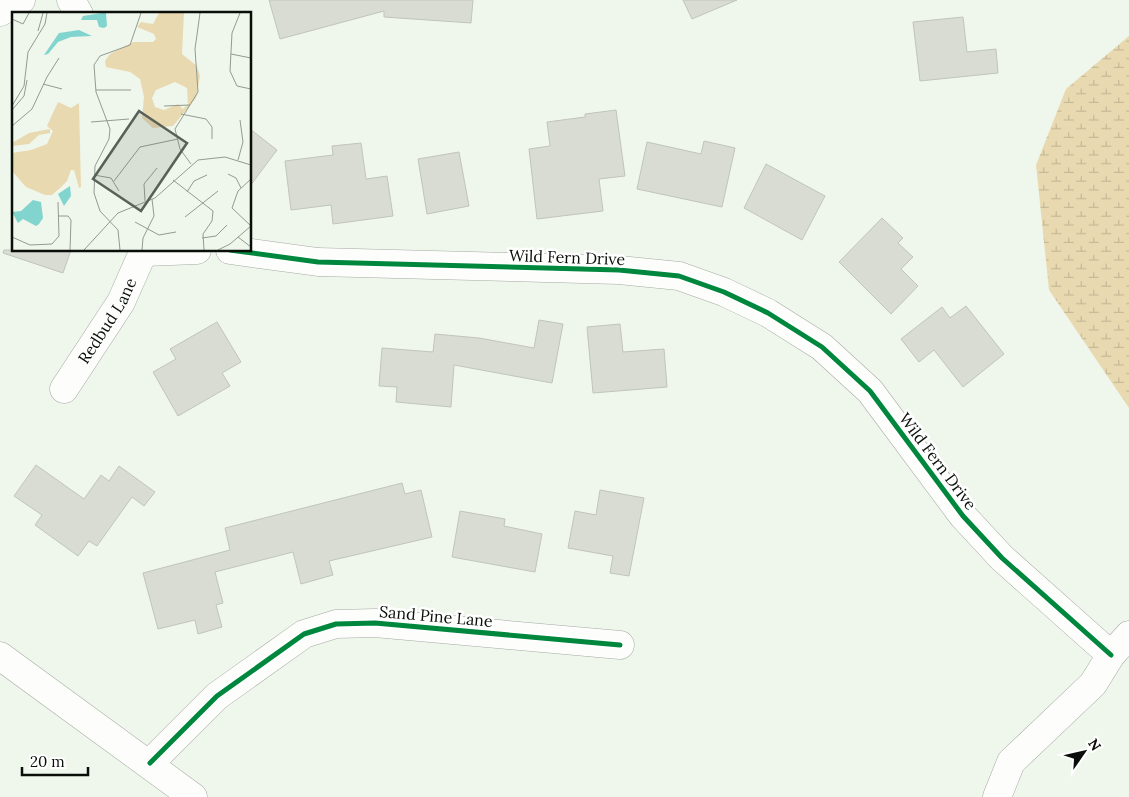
<svg xmlns="http://www.w3.org/2000/svg" width="1129" height="797" viewBox="0 0 1129 797" font-family="Lora,serif">
  <defs>
    <pattern id="wetland-marsh" width="20" height="14" patternUnits="userSpaceOnUse" patternTransform="scale(1.25)"><rect width="20" height="14" fill="#e9d9b0"/><path d="M1 5h8M5 5V1M11 12h8M15 12V8" fill="none" stroke="#c6b996"/></pattern>
  </defs>
  <rect width="100%" height="100%" fill="#eff7ec"/>
  <path fill="url(#wetland-marsh)" d="M1129 36V408L1049 290 1036 165 1066 89Z"/>
  <path fill="#d9dcd3" stroke="#c1c4bc" d="M269 0H473L471 23 384 17V11L280 39Z
    M683 0H737L692 19Z
    M963 17 967 52 996 49 998 73 920 81 913 22Z
    M616 110 625 176 599 179 603 211 537 219 529 149 550 146 547 122 585 117V114Z
    M250 129 277 150 250 186Z
    M704 141 735 148 722 207 637 189 647 142 701 154Z
    M361 143 366 179 387 176 393 216 333 224 331 205 291 210 285 161 333 155 332 146Z
    M459 152 469 206 427 214 418 159Z
    M766 164 825 196 802 240 744 208Z
    M882 218 903 238 898 243 913 257 901 269 918 286 891 314 839 262Z
    M4 250H71L63 273 3 253Z
    M966 306 1004 354 963 387 934 350 919 362 901 339 942 307 950 318Z
    M539 320 563 324 552 383 454 365 451 407 396 402 397 387 379 386 382 348 433 352 435 334 479 338 534 348Z
    M217 322 241 362 222 373 230 386 178 416 153 372 176 359 170 349Z
    M620 324 623 352 664 349 667 387 593 393 587 327Z
    M36 465 84 499 101 475 109 481 119 466 155 492 144 506 132 497 97 546 89 541 78 556 35 525 42 515 14 496Z
    M402 483 405 494 421 490 432 537 329 561 333 575 301 584 293 552 215 572 223 603 216 605 222 627 198 634 195 620 158 629 143 573 230 550 225 528Z
    M600 490 644 498 629 576 610 573 613 556 568 548 575 511 596 515Z
    M460 511 505 519 504 526 542 534 535 572 452 557Z"/>
  <g fill="none" stroke-linecap="round" stroke-linejoin="round">
    <defs>
      <g id="minor">
        <path d="M71 0 79 14"/>
        <path d="M0 12 21 0"/>
        <path d="M230 250 318 262 619 270 679 276 724 292 768 313 822 347 870 391 963 516 1002 558 1111 655"/>
        <path d="M144 252 197 250"/>
        <path id="s1" d="M64 389 121 302 144 250"/>
        <path d="M0 656 193 797"/>
        <path d="M150 763 217 696 304 634 336 624 375 623 620 645"/>
        <path d="M997 797 1011 762 1093 684 1111 655 1129 635"/>
      </g>
    </defs>
    <use href="#minor" stroke="#a4aaa2" stroke-width="29"/>
    <use href="#minor" stroke="#fdfefc" stroke-width="28"/>
    <defs>
      <path id="cycleway" d="M230 250 318 262 619 270 679 276 724 292 768 313 822 347 870 391 963 516 1002 558 1111 655
        M150 763 217 696 304 634 336 624 375 623 620 645"/>
    </defs>
    <use href="#cycleway" stroke="#fff" stroke-width="8"/>
    <use href="#cycleway" stroke="#00873e" stroke-width="5"/>
  </g>
  <g text-anchor="middle" stroke-width="5" stroke-linejoin="round" paint-order="stroke">
    <g font-size="16" fill="#0a0e08" stroke="#fff">
      <text transform="translate(567 257) rotate(2)" y="6">Wild Fern Drive</text>
      <text dy="6" stroke="none"><textPath href="#s1" startOffset="81">Redbud Lane</textPath></text>
      <text transform="translate(938 461) rotate(53)" y="6">Wild Fern Drive</text>
      <text transform="translate(436 616) rotate(5)" y="6">Sand Pine Lane</text>
    </g>
  </g>
  <g transform="translate(12 12)">
    <rect width="239" height="239" fill="#eff7ec"/>
    <path d="M147 1H172L170 42 185 54 188 64 184 86 161 114 141 116 130 106 132 85 128 67 118 60 94 55 93 49 98 42 121 30H141L144 27 142 22 125 15 129 10 141 12ZM163 70 175 76 176 92 171 97 166 92 152 98 143 95 140 86 144 78ZM46 90 59 96 67 91 69 175 67 176 62 158H59L55 169 48 176 40 183H33L14 175 0 159V141L19 138 35 132 41 119 35 114ZM38 117V121L27 123 17 132 0 134V131L17 121Z" fill="#e9d9b0" fill-rule="evenodd"/>
    <path d="M90 1H94L95 14 92 16 87 15 85 8H69L71 4ZM67 18 80 24 59 25 46 30 36 42 32 43 47 21ZM58 174 59 184 52 194 46 182ZM21 188 29 190 31 206 27 212 24 214 11 207 6 211 0 200 9 199Z" fill="#82d4cf"/>
    <path fill="none" stroke="#939a91" stroke-width="1" d="M228 1 220 21 218 59 225 74 239 77M0 7 11 12 17 1M26 19 31 1M219 42 239 46M31 72 50 77M84 78H119M0 94 12 74 16 40 33 12 35 1M152 94 178 93M0 98 12 84 15 68M169 102 194 107 200 115V127M79 110 117 107M0 114 20 97 35 65 47 46M226 148 231 130 228 108M179 152 168 137 163 117 186 80 183 37 188 1M216 162 224 166 229 176M82 163 99 166 107 179M161 168 201 199 200 209 191 222 192 238M102 169 128 135 166 127M175 180 182 169 195 163M133 189 132 172 145 156M46 204H56L59 208 58 238M173 205 206 179M123 210 147 223 164 220M239 214 220 196 226 179 239 167M0 225 18 233 40 232 47 224 46 190M226 225 239 235M190 226 204 224 215 213M72 238 106 201 143 186 186 148 213 145 239 153M108 238 106 218 88 199 82 181 83 154 97 127 98 117 84 80 82 53 88 44 118 33 129 1M130 238 131 226 142 204 140 187M206 238 218 232 239 214"/>
    <path fill="#5a6058" fill-opacity="0.15" stroke="#5a6058" stroke-width="2.5" d="M127 99 175 131 129 199 81 167Z"/>
    <rect width="239" height="239" fill="none" stroke="#0a0e08" stroke-width="2.5"/>
  </g>
  <g transform="translate(1084 752) rotate(56)" stroke="#ffffff" stroke-width="4" paint-order="stroke">
  <path d="M0-4L9 19L0 12L-9 19Z" fill="#0a0e08"/>
  <text y="-8" font-size="14" font-weight="bold" text-anchor="middle" fill="#0a0e08">N</text>
  </g>
  <path d="M22 767v8h66v-8" fill="none" stroke="#0a0e08" stroke-width="2.5"/>
  <text x="30" y="767" font-size="15" fill="#0a0e08" stroke="#ffffff" stroke-width="4" paint-order="stroke">20 m</text>
</svg>
